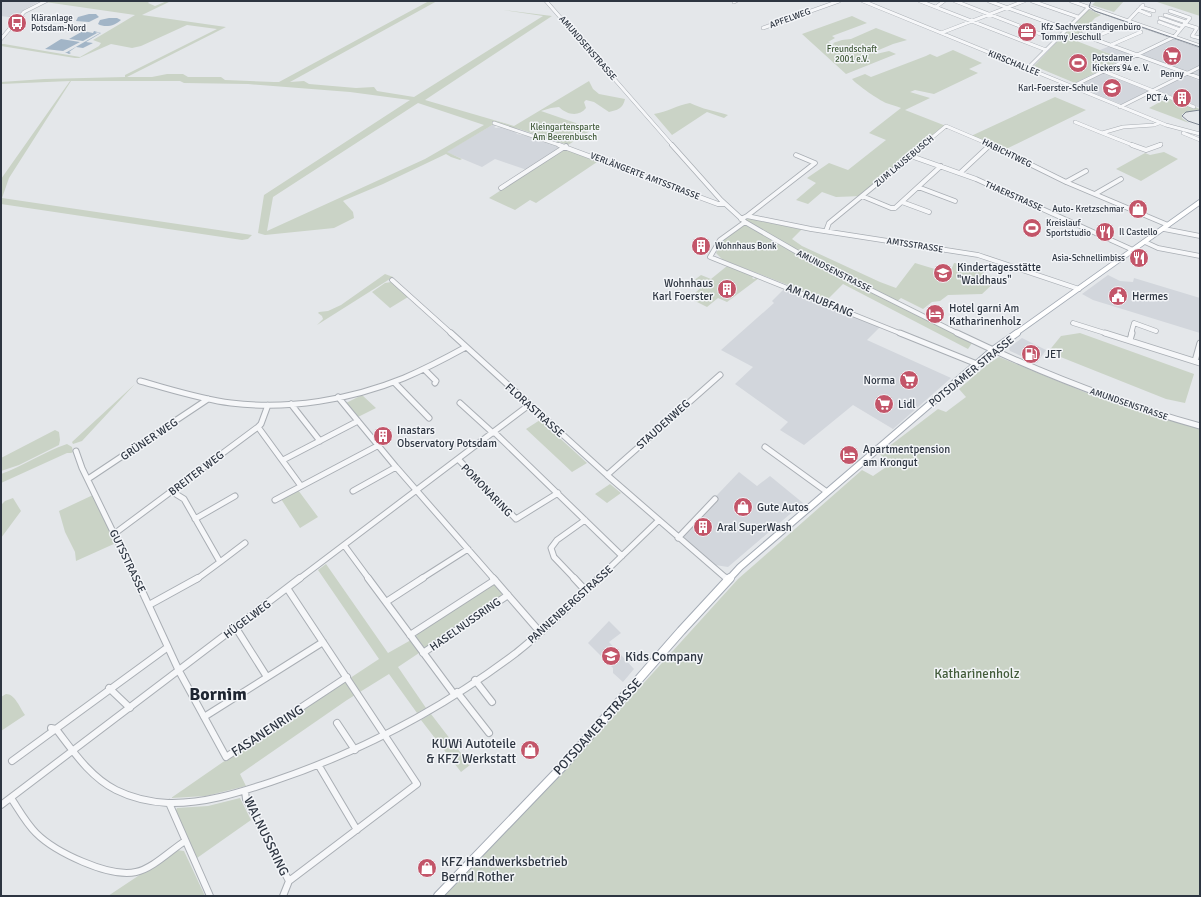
<svg xmlns="http://www.w3.org/2000/svg" width="1201" height="897" viewBox="0 0 1201 897" font-family="Signika,sans-serif">
  <rect width="100%" height="100%" fill="#e4e7ea"/>
  <path fill="#d2d6dc" d="M1 1H40L25 9 15 18 1 16Z
    M1172 39 1200 48V77L1142 56 1140 54Z
    M1110 46 1133 55 1123 59 1100 50Z
    M1105 72 1150 91 1123 105 1076 86Z
    M1186 75 1200 81V108L1157 91Z
    M494 124 497 125 494 127 496 128 501 127 514 131 517 134 528 136 561 147 527 170 495 159 482 167 446 152Z
    M1108 275 1120 281 1133 282 1134 278 1200 298V333L1093 300 1082 294Z
    M785 288 881 326 867 340 951 378 893 429 853 405 804 445 780 430 788 422 735 384 753 367 721 350 774 303 772 301Z
    M1022 338 1046 350 1037 363 1010 351 1009 348Z
    M739 472 757 486 770 476 803 503 728 567 715 565 679 535Z
    M609 621 621 633 609 642 634 669 623 682 613 673V668L588 643Z"/>
  <path fill="#cad3c6" fill-rule="evenodd" d="M48 1H150L148 3 155 6 167 1H171L142 15 226 27 127 77H152L167 74H183L188 77H221L225 80 274 82H279L429 1H437L290 82 304 81 309 84 356 88 374 87 377 91 414 97 543 16 503 10 552 16 425 100 514 126 589 81 593 89 599 94 625 99C623 109 617 110 609 112L594 102 586 100 584 102 586 108C579 117 567 115 559 107L551 108 541 111 593 129 568 145 519 129 494 124 447 152 462 159 460 160 451 157 446 154 383 184 345 200 343 201 353 212 354 218 334 228 265 235 258 233 264 195 410 100 350 92 248 84 184 83 180 81H71L9 178 2 198 252 235 248 239 242 240 1 204V179L70 81 1 84V82L44 79 125 77V75L217 29 187 25 141 46 132 48 111 44 79 58H75L1 46V44H4L80 57 99 46 101 43 93 40 135 15 45 2ZM418 103 484 125 425 159 267 231 273 197Z
    M1096 1H1124L1114 12 1092 5Z
    M1154 1H1200V16Z
    M1088 9 1101 15 1095 18 1074 40 1123 59 1075 83 1034 66Z
    M852 16 867 23 832 36 835 38 828 42 835 45 833 43 842 40 851 39 876 28 907 40 893 44 874 52 876 54 889 51 896 54 846 74 802 34Z
    M953 50 982 63 969 69 978 73 934 94 915 90 910 92 930 98 905 110 946 126 862 196 836 197 822 192 808 204 796 200 816 183 807 178 829 163 848 170 886 140 869 133 901 108C897 106 891 105 886 103 879 100 857 85 852 79L865 74 871 77 926 56 930 54 937 57Z
    M1055 97 1086 110 1004 150 971 136Z
    M1169 97 1200 109 1182 114V118L1189 123 1149 108Z
    M690 103C702 109 715 111 728 115L724 118 707 112 672 135 654 114C667 112 678 105 690 103Z
    M565 148 600 160 536 203 530 200 515 210 489 198Z
    M1164 152 1178 159 1141 181 1116 169 1145 153 1150 155Z
    M749 216 804 227 792 239 802 246 880 282 896 288 915 263 938 270 934 278 946 282 954 263 984 267 983 275 996 281 982 294 948 295 940 301 932 302 923 309 901 298 894 304 972 343 968 349 843 284 827 300 723 260 716 253 723 241Z
    M727 266 754 276 752 278 754 279 757 277 759 278 727 302 718 298 707 307 689 298 703 286 693 281 701 275 711 279Z
    M385 274 393 277 317 325 323 319 322 316 318 313 319 312 328 311 341 305Z
    M391 282 408 297 390 308 372 292 385 283Z
    M1080 333 1194 374 1185 403 1166 399 1048 352 1061 336Z
    M999 357 1099 398 1168 420 1200 428V896H444L565 770 738 579 862 470 873 476 892 463 879 454 938 409 946 412 966 397 959 389 988 364Z
    M135 384 82 441 73 444 72 442Z
    M362 395 376 408 358 417 346 403Z
    M540 420 587 463 572 472 526 429Z
    M55 430 59 432 60 440 59 445 19 465 1 471V458Z
    M67 444 72 447 73 452 71 453H67L1 483V474C24 466 43 452 67 444Z
    M610 484 621 493 607 503 595 494Z
    M298 490 318 517 300 528 281 499Z
    M93 495 116 543 76 561 75 552 65 532 59 511Z
    M13 498 21 511 1 538V505L5 501Z
    M326 564 388 653 411 640 419 651V653L398 667 426 708 417 713 389 674 347 700 240 774 246 786 206 796 171 798 223 762 379 659 318 570Z
    M490 585H497L502 592 501 597 428 647H424L416 637 417 634Z
    M6 694C15 694 20 708 25 715L1 731V697Z
    M431 714 470 765 461 772 421 720Z
    M240 798 251 820 197 858 175 812 177 808 208 806Z
    M177 850 184 851 205 896H108Z"/>
  <path fill="#a2b5c7" d="M89 14H96L99 17 89 22 76 21 78 17Z
    M109 18H117L121 20C115 26 105 28 98 24L100 20Z
    M94 31 101 33 86 42 93 43 83 48 76 47 69 52 71 53 69 54 65 52H67L100 33 95 32 97 33 83 41 69 39 83 31 93 33Z
    M61 39 80 42 63 51 45 49Z"/>
  <g fill="none" stroke-linecap="round" stroke-linejoin="round">
    <defs>
      <path id="minor-far3" d="M546 1 673 146
        M863 1 1166 125 1200 134
        M920 1 1046 50
        M955 1 1056 40
        M989 1 1066 29
        M1032 1 1078 17
        M1071 1 1200 46
        M734 2 736 1
        M936 7 944 1
        M1141 7 1154 11
        M1138 10 1150 15
        M1165 15 1186 22
        M1160 18 1183 26
        M1128 21 1143 5
        M1159 22 1180 30
        M1184 24 1197 28 1192 36 1200 38
        M763 28 839 1
        M941 33 1024 1
        M1080 34 1200 78
        M1093 38 1130 22
        M1 39 24 12 46 1
        M1111 45 1141 32
        M1027 69 1089 7
        M1103 71 1194 107
        M1071 87 1174 37 1190 18 1170 11
        M1120 107 1200 67
        M1075 122 1102 133 1123 127 1154 125 1159 123
        M494 123 562 146
        M1102 133 1135 146
        M1183 133 1200 140
        M922 146 946 126 993 146
        M989 146 991 144
        M1157 146 1161 144"/>
      <path id="minor-far2" d="M559 145 718 204H725
        M672 145 721 200 745 222 809 259 959 334
        M991 145 1066 182 1168 225
        M1132 145 1146 150 1160 145
        M911 156 976 179 1133 250
        M960 173 990 145
        M1066 182 1086 171
        M918 187 955 201
        M501 188 566 146
        M1095 194 1121 179
        M862 196 891 208H895L941 166
        M902 202 929 212
        M747 216 815 163 796 155
        M741 219 747 216 811 229 978 255 1079 289
        M745 222 720 240 710 257 902 334
        M1164 229 1200 236
        M826 231 829 223 924 145
        M1145 242 1158 248 1200 256
        M392 280 452 334
        M1073 323 1108 334
        M1131 334 1134 323 1156 331"/>
      <path id="minor-far1" d="M451 333 607 475 727 579
        M900 333 977 364
        M957 333C1036 371 1116 403 1200 426
        M1105 333 1200 363
        M1130 340 1132 333
        M1195 361 1200 343
        M424 369 436 381 435 383
        M140 381C170 389 200 399 231 403 289 410 350 400 404 378 425 369 446 358 466 347
        M394 382 429 418
        M338 397 396 467 494 579
        M460 403 493 433
        M291 404 320 441
        M258 427 301 486
        M494 432 622 556
        M765 447 827 492
        M76 451 82 468 136 579
        M458 459 516 519 558 493
        M283 460 358 421
        M607 475 720 375
        M88 479 208 399
        M171 491 184 499 220 562 197 579
        M353 491 396 467
        M275 500 379 445
        M195 519 235 496
        M114 534 258 427 261 424 268 405
        M678 538 715 499
        M344 545 369 579
        M220 562 245 543
        M299 579 529 405
        M421 579 468 549
        M575 579 554 557 551 548 557 540 585 520
        M598 579 659 520"/>
      <path id="minor" d="M136 578 179 671 226 757 347 677
        M368 578 454 694
        M493 578 540 632
        M574 578 586 591
        M726 578 728 580
        M287 588 417 784 289 881
        M386 602 423 578
        M149 605 198 578
        M236 628 267 677
        M410 635 495 580
        M423 653 508 595
        M475 680 492 702
        M109 688 130 708
        M457 692 489 733
        M204 717 323 642
        M337 723 355 750
        M51 728 56 729C73 751 90 777 116 790 132 798 151 802 168 803 203 804 238 793 271 782 358 753 443 708 516 653 545 630 572 604 599 578
        M12 761 168 647
        M319 766 357 830
        M245 791 246 799 289 881 283 896
        M11 798C19 810 26 823 36 833 55 852 109 878 136 872 152 869 171 850 185 841
        M169 803 210 896
        M1 805 300 578"/>
      <path id="major-far2" d="M1015 334 1200 202"/>
      <path id="major-far1" d="M729 579 740 567 993 350 1017 333"/>
      <path id="major" d="M438 896 562 767 681 631 730 578"/>
    </defs>
    <use href="#minor-far3" stroke="#a9aeb4" stroke-width="4"/>
    <use href="#minor-far2" stroke="#a9aeb4" stroke-width="5.5"/>
    <use href="#minor-far1" stroke="#a9aeb4" stroke-width="7"/>
    <use href="#minor" stroke="#a9aeb4" stroke-width="8"/>
    <use href="#major-far2" stroke="#a4abb5" stroke-width="6"/>
    <use href="#major-far1" stroke="#a4abb5" stroke-width="8"/>
    <use href="#major" stroke="#a4abb5" stroke-width="10"/>
    <use href="#minor-far3" stroke="#f6f7f9" stroke-width="3"/>
    <use href="#minor-far2" stroke="#f6f7f9" stroke-width="4"/>
    <use href="#minor-far1" stroke="#f6f7f9" stroke-width="5"/>
    <use href="#minor" stroke="#f6f7f9" stroke-width="6"/>
    <use href="#major-far2" stroke="#fff" stroke-width="4.5"/>
    <use href="#major-far1" stroke="#fff" stroke-width="6"/>
    <use href="#major" stroke="#fff" stroke-width="8"/>
    <path stroke="#7f8793" stroke-width="1" d="M1091 1 1089 7 1095 11 1200 47
      M1200 110 1186 112 1182 116 1188 121 1200 125"/>
  </g>
  <defs>
    <symbol id="bus-disc" viewBox="-11 -11 22 22"><circle r="9.5" fill="#c35569" stroke="#f3f5f8"/><path d="M-5-6H5V4H4V6H2V4H-2V6H-4V4H-5ZM-3.5-4V0h7V-4ZM-3.5 1.2v1.5H-2V1.2ZM2 1.2v1.5H3.5V1.2Z" fill="#fff"/></symbol>
    <symbol id="office-disc" viewBox="-11 -11 22 22"><circle r="9.5" fill="#c35569" stroke="#f3f5f8"/><path d="M-6-3h4V-5.5h4V-3h4V5H-6ZM-1-4.5V-3h2v-1.5ZM-6 0V1H6V0Z" fill="#fff"/></symbol>
    <symbol id="supermarket-disc" viewBox="-11 -11 22 22"><circle r="9.5" fill="#c35569" stroke="#f3f5f8"/><path d="M-6-5.5h2.5l.6 2H6L4.5 2H-2.5L-4.4-4H-6ZM-1.5 3.2a1.3 1.3 0 1 0 .1 0ZM3 3.2a1.3 1.3 0 1 0 .1 0Z" fill="#fff"/></symbol>
    <symbol id="stadium-disc" viewBox="-11 -11 22 22"><circle r="9.5" fill="#c35569" stroke="#f3f5f8"/><path d="M0-5a6.5 5 0 1 0 0 10a6.5 5 0 1 0 0-10ZM-3.5-1.8h7v3.6h-7Z" fill="#fff"/></symbol>
    <symbol id="school-disc" viewBox="-11 -11 22 22"><circle r="9.5" fill="#c35569" stroke="#f3f5f8"/><path d="M0-5L7-2L0 1L-7-2ZM-4 1L0 2.5L4 1V4Q0 6-4 4Z" fill="#fff"/></symbol>
    <symbol id="building-disc" viewBox="-11 -11 22 22"><circle r="9.5" fill="#c35569" stroke="#f3f5f8"/><path d="M-4-6H4V6H1V3H-1V6H-4ZM-2.5-4.3h1.7v1.8h-1.7ZM.8-4.3h1.7v1.8H.8ZM-2.5-1h1.7V.8h-1.7ZM.8-1h1.7V.8H.8Z" fill="#fff"/></symbol>
    <symbol id="shop-disc" viewBox="-11 -11 22 22"><circle r="9.5" fill="#c35569" stroke="#f3f5f8"/><path d="M-5-2.5h2.3a2.7 3.5 0 0 1 5.4 0H5L5.5 6h-11ZM-1.5-2.5h3a1.5 2.3 0 0 0-3 0Z" fill="#fff"/></symbol>
    <symbol id="restaurant-disc" viewBox="-11 -11 22 22"><circle r="9.5" fill="#c35569" stroke="#f3f5f8"/><path d="M-5-6h1v4h1v-4h1v4h1v-4h1v5L-1.5 .5V6h-2V.5L-5-1ZM5-6V6H3V1.5H1.5Q1.5-4 5-6Z" fill="#fff"/></symbol>
    <symbol id="civic-disc" viewBox="-11 -11 22 22"><circle r="9.5" fill="#c35569" stroke="#f3f5f8"/><path d="M-.6-6.5H3V-4.5H.6V-3L4-1V1h2V6H-6V1h2V-1L-.6-3ZM-1.2 2.5V6h2.4V2.5Z" fill="#fff"/></symbol>
    <symbol id="hotel-disc" viewBox="-11 -11 22 22"><circle r="9.5" fill="#c35569" stroke="#f3f5f8"/><path d="M-6-4.5h1.5V1H6V5H4.5V3h-9V5H-6ZM-4 0a1.8 1.8 0 1 1 3.6 0ZM.5 0V-2.5h3Q6-2.5 6 0Z" fill="#fff"/></symbol>
    <symbol id="fuel-disc" viewBox="-11 -11 22 22"><circle r="9.5" fill="#c35569" stroke="#f3f5f8"/><path d="M-5.5-6h7V0h2V4h1.3V-2.5L3-4.5l.8-.8L6-3V5H2.5V1h-1V6h-7ZM-4.2-4.7v3.2H.2V-4.7Z" fill="#fff"/></symbol>
  </defs>
  <g fill-rule="evenodd">
    <use href="#bus-disc" x="6" y="12" width="22" height="22"/>
    <use href="#office-disc" x="1016" y="21" width="22" height="22"/>
    <use href="#supermarket-disc" x="1161" y="45" width="22" height="22"/>
    <use href="#stadium-disc" x="1067" y="52" width="22" height="22"/>
    <use href="#school-disc" x="1101" y="77" width="22" height="22"/>
    <use href="#building-disc" x="1171" y="87" width="22" height="22"/>
    <use href="#shop-disc" x="1127" y="198" width="22" height="22"/>
    <use href="#stadium-disc" x="1021" y="217" width="22" height="22"/>
    <use href="#restaurant-disc" x="1094" y="221" width="22" height="22"/>
    <use href="#building-disc" x="690" y="235" width="22" height="22"/>
    <use href="#restaurant-disc" x="1128" y="247" width="22" height="22"/>
    <use href="#school-disc" x="932" y="262" width="22" height="22"/>
    <use href="#building-disc" x="716" y="278" width="22" height="22"/>
    <use href="#civic-disc" x="1107" y="285" width="22" height="22"/>
    <use href="#hotel-disc" x="924" y="303" width="22" height="22"/>
    <use href="#fuel-disc" x="1020" y="343" width="22" height="22"/>
    <use href="#supermarket-disc" x="898" y="369" width="22" height="22"/>
    <use href="#supermarket-disc" x="873" y="393" width="22" height="22"/>
    <use href="#building-disc" x="372" y="425" width="22" height="22"/>
    <use href="#hotel-disc" x="838" y="444" width="22" height="22"/>
    <use href="#shop-disc" x="732" y="496" width="22" height="22"/>
    <use href="#building-disc" x="692" y="516" width="22" height="22"/>
    <use href="#school-disc" x="600" y="645" width="22" height="22"/>
    <use href="#shop-disc" x="519" y="739" width="22" height="22"/>
    <use href="#shop-disc" x="416" y="857" width="22" height="22"/>
  </g>
  <g text-anchor="middle" stroke-width="3" stroke-linejoin="round" paint-order="stroke">
    <g font-size="9" fill="#2d3541" stroke="#f3f5f8" text-anchor="start">
      <text x="31" y="21">Kläranlage<tspan x="31" dy="10">Potsdam-Nord</tspan></text>
      <text x="1041" y="30">Kfz Sachverständigenbüro<tspan x="1041" dy="10">Tommy Jeschull</tspan></text>
      <text x="1092" y="61">Potsdamer<tspan x="1092" dy="10">Kickers 94 e. V.</tspan></text>
      <text x="1172" y="77" text-anchor="middle">Penny</text>
      <text x="1098" y="91" text-anchor="end">Karl-Foerster-Schule</text>
      <text x="1168" y="101" text-anchor="end">PCT 4</text>
      <text x="1124" y="212" text-anchor="end">Auto- Kretzschmar</text>
      <text x="1046" y="226">Kreislauf<tspan x="1046" dy="10">Sportstudio</tspan></text>
      <text x="1119" y="235">Il Castello</text>
      <text x="715" y="249">Wohnhaus Bonk</text>
      <text x="1125" y="261" text-anchor="end">Asia-Schnellimbiss</text>
    </g>
    <g font-size="9" fill="#2d3541" stroke="#f3f5f8">
      <text transform="translate(790 18) rotate(-20)" y="3">APFELWEG</text>
      <text transform="translate(588 48) rotate(49)" y="3">AMUNDSENSTRASSE</text>
      <text transform="translate(1014 63) rotate(22)" y="3">KIRSCHALLEE</text>
      <text transform="translate(1007 153) rotate(26)" y="3">HABICHTWEG</text>
      <text transform="translate(904 161) rotate(-40)" y="3">ZUM LAUSEBUSCH</text>
      <text transform="translate(645 176) rotate(21)" y="3">VERLÄNGERTE AMTSSTRASSE</text>
      <text transform="translate(1014 196) rotate(24)" y="3">THAERSTRASSE</text>
      <text transform="translate(915 245) rotate(9)" y="3">AMTSSTRASSE</text>
      <text transform="translate(834 271) rotate(27)" y="3">AMUNDSENSTRASSE</text>
      <text transform="translate(1129 404) rotate(19)" y="3">AMUNDSENSTRASSE</text>
    </g>
    <g font-size="9" fill="#435c3b" stroke="#f3f5f8">
      <text x="852" y="52">Freundschaft<tspan x="852" dy="10">2001 e.V.</tspan></text>
      <text x="565" y="130">Kleingartensparte<tspan x="565" dy="10">Am Beerenbusch</tspan></text>
    </g>
    <g font-size="11" fill="#2d3541" stroke="#f3f5f8" text-anchor="start">
      <text x="957" y="271">Kindertagesstätte<tspan x="957" dy="13">"Waldhaus"</tspan></text>
      <text x="713" y="287" text-anchor="end">Wohnhaus<tspan x="713" dy="13">Karl Foerster</tspan></text>
      <text x="1132" y="300">Hermes</text>
      <text x="949" y="312">Hotel garni Am<tspan x="949" dy="13">Katharinenholz</tspan></text>
      <text x="1045" y="358">JET</text>
      <text x="895" y="384" text-anchor="end">Norma</text>
      <text x="898" y="408">Lidl</text>
      <text x="397" y="434">Inastars<tspan x="397" dy="13">Observatory Potsdam</tspan></text>
      <text x="863" y="453">Apartmentpension<tspan x="863" dy="13">am Krongut</tspan></text>
      <text x="757" y="511">Gute Autos</text>
      <text x="717" y="531">Aral SuperWash</text>
    </g>
    <g font-size="11" fill="#2d3541" stroke="#f3f5f8">
      <text transform="translate(820 300) rotate(22)" y="4">AM RAUBFANG</text>
      <text transform="translate(971 371) rotate(-39)" y="4">POTSDAMER STRASSE</text>
      <text transform="translate(535 410) rotate(42)" y="4">FLORASTRASSE</text>
      <text transform="translate(663 424) rotate(-42)" y="4">STAUDENWEG</text>
      <text transform="translate(149 439) rotate(-34)" y="4">GRÜNER WEG</text>
      <text transform="translate(196 473) rotate(-37)" y="4">BREITER WEG</text>
      <text transform="translate(487 490) rotate(46)" y="4">POMONARING</text>
      <text transform="translate(128 561) rotate(64)" y="4">GUTSSTRASSE</text>
      <text transform="translate(570 604) rotate(-42)" y="4">PANNENBERGSTRASSE</text>
      <text transform="translate(247 619) rotate(-37)" y="4">HÜGELWEG</text>
      <text transform="translate(465 624) rotate(-35)" y="4">HASELNUSSRING</text>
    </g>
    <g font-size="13" fill="#2d3541" stroke="#f3f5f8" text-anchor="start">
      <text x="625" y="661">Kids Company</text>
      <text x="516" y="748" text-anchor="end">KUWi Autoteile<tspan x="516" dy="15">&amp; KFZ Werkstatt</tspan></text>
      <text x="441" y="866">KFZ Handwerksbetrieb<tspan x="441" dy="15">Bernd Rother</tspan></text>
    </g>
    <g font-size="13" fill="#435c3b" stroke="#f3f5f8">
      <text x="977" y="678">Katharinenholz</text>
    </g>
    <g font-size="13" fill="#2d3541" stroke="#f3f5f8">
      <text transform="translate(597 726) rotate(-48)" y="5">POTSDAMER STRASSE</text>
      <text transform="translate(267 730) rotate(-33)" y="5">FASANENRING</text>
      <text transform="translate(267 836) rotate(64)" y="5">WALNUSSRING</text>
    </g>
    <g font-size="18" font-weight="bold" fill="#1f2632" stroke="#f3f5f8">
      <text x="218" y="700">Bornim</text>
    </g>
  </g>
  <rect width="1201" height="897" fill="none" stroke="#2d3541" stroke-width="4"/>
</svg>
